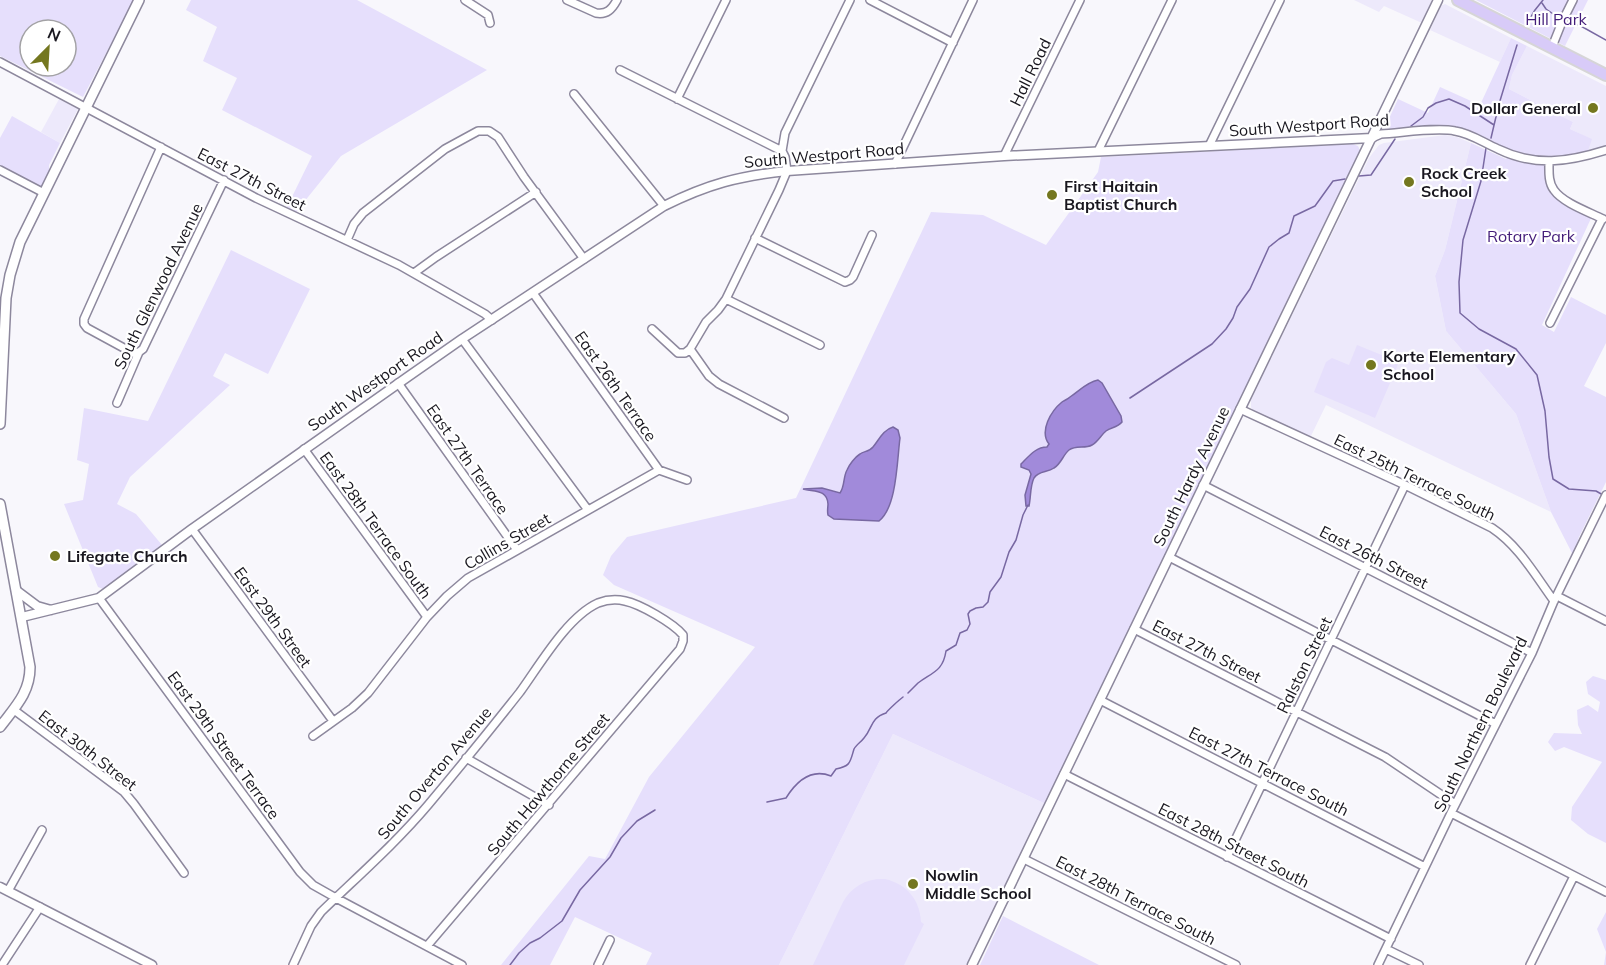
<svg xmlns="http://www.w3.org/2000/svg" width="1606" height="965" viewBox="0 0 1606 965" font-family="Mulish,sans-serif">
  <rect width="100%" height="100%" fill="#f8f7fc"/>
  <path fill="#ede9fb" d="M1354 0H1431V2L1422 23 1384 6 1379 12Z
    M1445 4 1511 38 1500 62 1430 30 1441 6Z
    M1527 46 1606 86V146L1588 151 1591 139 1570 129 1573 122 1509 89 1512 75Z
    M59 99 78 109 60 143 41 132Z
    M1445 135 1457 137 1471 143 1445 250 1435 276 1446 331 1516 414 1551 512 1326 405 1310 438 1253 411 1251 407V399L1369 158 1379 145 1384 143Z
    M893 734 1046 804 967 965H779Z"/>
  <path fill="#e6dffc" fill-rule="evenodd" d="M0 0H134L83 97 0 56ZM30 30H66V66H30Z
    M191 0H357L487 70 341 156 296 212 287 207 312 156 222 110 237 78 203 61 217 27 186 10Z
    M1476 0H1588L1565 46Z
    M1511 38 1527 46 1512 75 1509 89 1573 122 1570 129 1592 139 1588 151C1555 158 1529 159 1498 145 1485 139 1473 131 1460 128 1440 123 1416 129 1395 131L1387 128V123L1398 99 1428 113 1440 87 1480 105Z
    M12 116 60 143 49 165V172L41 187 0 165V138Z
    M1471 143 1506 159 1508 154 1549 162 1553 189 1593 214 1542 325 1554 332 1571 297 1606 315V343L1584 386 1606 397V482L1579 537 1573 555 1551 512 1516 414 1446 331 1435 276 1445 250Z
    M1353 144 1358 146 1361 152 1046 804 893 734 779 965H646L652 953 575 917 550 965H501L589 856 605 859 649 777 755 647 614 585 603 575 611 556 627 537 796 498 931 212 983 215 1046 245 1098 172 1101 157Z
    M231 250 310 289 268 374 225 353 213 376 230 385 130 477 117 504 136 514 162 545 107 588 103 589 98 587 64 504 83 500 89 464 77 460 84 408 148 421Z
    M1357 345 1399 362 1375 418 1314 392 1326 362 1332 358 1349 365Z
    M1593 676 1606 680V843L1588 834 1571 820 1572 807 1602 762 1564 747 1555 751 1548 742 1554 733 1582 734 1578 725 1577 710 1588 705 1598 712 1600 702 1588 694 1586 682Z
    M885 879C907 884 920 900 921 922L924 924 904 965H813L843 902C852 886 867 878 885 879Z
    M1606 912V965H1604L1606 952 1597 929Z
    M1003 916 1099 965H980Z"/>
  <path fill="#a18ada" stroke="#7868a2" stroke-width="1.5" d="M1098 380 1102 383 1121 416 1122 422C1117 428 1111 427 1106 431 1101 435 1098 442 1092 445 1085 449 1076 445 1069 450 1063 455 1061 464 1054 468 1047 473 1039 470 1034 478 1030 486 1031 497 1029 506H1026L1025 495 1031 474 1029 470 1021 467V464C1029 456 1036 447 1047 447L1049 444C1039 431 1051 411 1062 402 1065 400 1068 399 1070 397 1079 391 1087 382 1098 380Z
    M893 427 898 430 900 438C897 460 897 507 879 521L834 519 828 515C827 511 828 507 828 504 827 489 814 492 803 489L822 488 840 493C845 486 843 477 847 470 849 465 855 457 860 454 864 451 869 452 873 447 879 440 883 430 893 427Z"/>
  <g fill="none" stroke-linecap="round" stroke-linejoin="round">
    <path stroke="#7868a2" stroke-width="1.5" d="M1542 3 1546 9 1559 18
      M1528 22 1535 10 1543 0
      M1566 22 1579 25 1606 40
      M1411 126 1423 117 1428 108 1436 103 1449 99 1465 106 1494 125
      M1491 138 1499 104 1517 45
      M1486 148 1481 181 1463 240 1459 282 1460 313 1479 329 1516 349 1537 375 1545 411 1549 457 1553 479 1569 489 1596 491 1603 495
      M1359 176 1371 175 1395 139
      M1130 398 1212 344 1226 329 1233 318 1237 307 1250 289 1269 247 1279 239 1289 233 1294 216 1315 206 1333 181 1345 179
      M908 693C911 690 915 686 918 683 933 672 943 671 946 651L956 645 960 633 967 630 970 624 968 614 970 611 976 608 983 607 988 602 990 592 1001 577 1009 552 1016 540 1023 515 1028 505
      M767 802 786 798C796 782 811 768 831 776L836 769C851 766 850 762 854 749 856 745 861 742 864 738 873 728 870 718 886 713 888 710 899 700 903 697
      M510 965 519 953 530 943 540 938 562 921 580 890 610 857 621 838 637 821 655 810"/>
    <defs>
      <path id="minor" d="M465 0 485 13 488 15 490 23
        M567 0 596 13C607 15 612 9 617 0
        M870 0 953 43
        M1552 47 1562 22 1573 0
        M0 62 256 198 399 265 485 314 492 320
        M620 70 782 151
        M574 94 664 206
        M677 99 726 0
        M1372 138 1381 134C1401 133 1436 127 1455 131 1470 133 1484 143 1498 149 1535 167 1568 162 1606 150
        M1209 146 1280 0
        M1098 151 1172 0
        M1004 156 1080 0
        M1549 162C1549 171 1548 182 1554 190 1563 203 1589 212 1603 219
        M895 164 973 0
        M0 170 44 193
        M755 238 845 282 850 280 853 277 872 235
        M347 240 354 224 363 213 445 149 478 131H489L498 137 524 177 584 259
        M414 273 436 257 536 192
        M533 293 659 470 687 480
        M726 299 820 345
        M1550 323 1602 219
        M652 329 678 353H685L690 349
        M462 339 588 510
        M690 349 706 322 718 310 726 299 779 190 787 171 785 157 782 151 785 133 850 0
        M690 349 709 376 719 384 784 418
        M139 352 133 353 87 328 84 324V319L161 147
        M398 383 517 550
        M117 403 139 352 143 349 224 180
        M1240 409 1405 485 1492 528C1519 546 1535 575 1554 601
        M304 449 427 617
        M1203 485 1532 653
        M192 529 333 721
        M1169 557 1496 724
        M1557 596 1606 621
        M99 598 300 872 313 885 336 898 462 965
        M1134 629 1385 757 1455 804
        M1100 700 1425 867
        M14 710 124 792 134 804 184 873
        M313 736 352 708 368 693 427 617 447 596 468 578 659 470
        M466 758 549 805
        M1064 774 1391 939
        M1451 813 1606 892
        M1227 857 1405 485
        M1024 859 1236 965
        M8 891 42 830
        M1386 949 1419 965
        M2 965 40 907
        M293 965 311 926 321 912C357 877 395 844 428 805 459 768 490 730 520 692 539 666 567 617 598 603 606 600 616 599 625 601 640 604 673 623 683 635V641L680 649 427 946
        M598 965 610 940
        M1378 965 1451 813 1532 653 1554 601 1606 495
        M1530 965 1574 876"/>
      <path id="tertiary" d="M17 591 37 606 51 610
        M22 617 99 598 192 529 409 376 462 339 664 206C708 184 739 176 787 171L1004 156 1372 138
        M0 887 152 965
        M972 965 1438 0"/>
      <path id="secondary" d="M0 424 6 298 10 275 20 242 139 0
        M0 504 30 667C30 693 15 707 0 727"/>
      <path id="primary" d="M1458 0 1606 75"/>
    </defs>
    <use href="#minor" stroke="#8d889d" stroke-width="10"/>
    <use href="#tertiary" stroke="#8d889d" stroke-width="11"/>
    <use href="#secondary" stroke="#8d889d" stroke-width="12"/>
    <use href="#primary" stroke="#d6d5d7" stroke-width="14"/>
    <use href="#minor" stroke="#fff" stroke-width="7"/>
    <use href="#tertiary" stroke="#fff" stroke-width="8"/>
    <use href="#secondary" stroke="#fff" stroke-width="9"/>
    <use href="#primary" stroke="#d8cbf8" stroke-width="10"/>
  </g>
  <g fill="#74771f" stroke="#fff" stroke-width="2">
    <circle cx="1593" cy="108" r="6"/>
    <circle cx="1409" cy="182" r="6"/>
    <circle cx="1052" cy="195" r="6"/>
    <circle cx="1371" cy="365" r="6"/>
    <circle cx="55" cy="556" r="6"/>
    <circle cx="913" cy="884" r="6"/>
  </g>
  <g text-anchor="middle" stroke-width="4.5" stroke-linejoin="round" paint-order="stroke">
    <g font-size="16" fill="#431c79" stroke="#fff">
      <text x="1556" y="25">Hill Park</text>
      <text x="1531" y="242">Rotary Park</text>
    </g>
    <g font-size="16" fill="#19171f" stroke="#fff">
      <text transform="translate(1030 72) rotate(-64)" y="6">Hall Road</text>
      <text transform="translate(1309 125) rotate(-4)" y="6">South Westport Road</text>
      <text transform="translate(824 155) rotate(-5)" y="6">South Westport Road</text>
      <text transform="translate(252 179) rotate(27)" y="6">East 27th Street</text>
      <text transform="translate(158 286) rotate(-64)" y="6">South Glenwood Avenue</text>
      <text transform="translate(375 381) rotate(-35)" y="6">South Westport Road</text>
      <text transform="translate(616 386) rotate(55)" y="6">East 26th Terrace</text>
      <text transform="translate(468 459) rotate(55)" y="6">East 27th Terrace</text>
      <text transform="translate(1191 476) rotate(-64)" y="6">South Hardy Avenue</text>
      <text transform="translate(1415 477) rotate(26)" y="6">East 25th Terrace South</text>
      <text transform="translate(376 525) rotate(54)" y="6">East 28th Terrace South</text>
      <text transform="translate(507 541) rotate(-30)" y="6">Collins Street</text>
      <text transform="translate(1374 557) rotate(27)" y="6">East 26th Street</text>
      <text transform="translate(273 617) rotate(54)" y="6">East 29th Street</text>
      <text transform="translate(1207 651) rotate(27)" y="6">East 27th Street</text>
      <text transform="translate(1304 665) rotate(-64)" y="6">Ralston Street</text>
      <text transform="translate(1480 724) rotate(-64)" y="6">South Northern Boulevard</text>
      <text transform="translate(224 745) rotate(54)" y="6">East 29th Street Terrace</text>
      <text transform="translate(88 750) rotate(38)" y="6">East 30th Street</text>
      <text transform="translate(1269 771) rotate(27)" y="6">East 27th Terrace South</text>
      <text transform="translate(434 773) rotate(-50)" y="6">South Overton Avenue</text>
      <text transform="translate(548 784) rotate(-50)" y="6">South Hawthorne Street</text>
      <text transform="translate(1234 845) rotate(27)" y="6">East 28th Street South</text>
      <text transform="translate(1136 900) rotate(27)" y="6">East 28th Terrace South</text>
    </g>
    <g font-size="16" font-weight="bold" fill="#19171f" stroke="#fff" text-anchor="start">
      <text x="1581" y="114" text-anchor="end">Dollar General</text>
      <text x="1421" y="179">Rock Creek<tspan x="1421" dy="18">School</tspan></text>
      <text x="1064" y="192">First Haitain<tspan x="1064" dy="18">Baptist Church</tspan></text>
      <text x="1383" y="362">Korte Elementary<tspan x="1383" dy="18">School</tspan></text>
      <text x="67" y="562">Lifegate Church</text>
      <text x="925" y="881">Nowlin<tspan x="925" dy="18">Middle School</tspan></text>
    </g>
  </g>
  <g transform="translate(48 48) rotate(24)"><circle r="28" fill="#ffffff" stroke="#a3a2a5" stroke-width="1.5"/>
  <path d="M0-4.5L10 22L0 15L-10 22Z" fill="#74771f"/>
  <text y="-9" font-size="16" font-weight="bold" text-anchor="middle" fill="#19171f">N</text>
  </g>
</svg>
